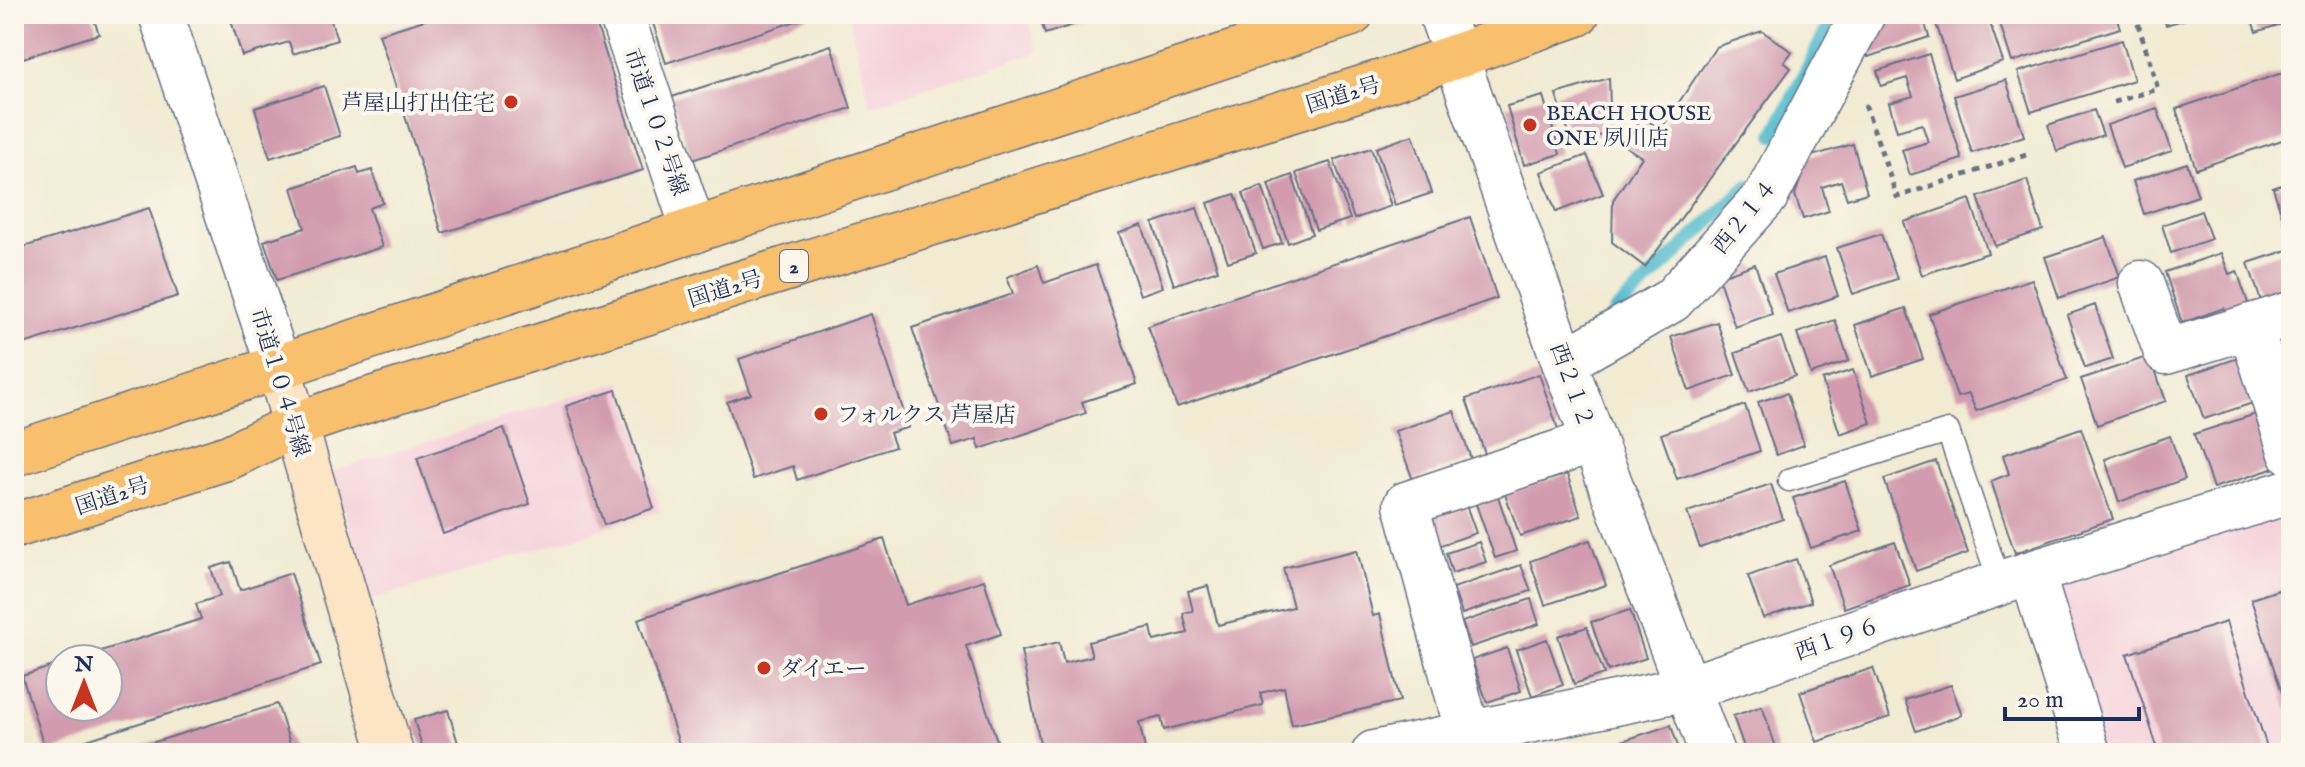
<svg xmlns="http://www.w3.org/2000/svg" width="2305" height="767" viewBox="0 0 2305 767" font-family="'IM FELL English','Noto Serif JP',serif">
  <rect width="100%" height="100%" fill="#fbf7ec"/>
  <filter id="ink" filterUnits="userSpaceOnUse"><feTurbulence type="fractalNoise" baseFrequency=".0125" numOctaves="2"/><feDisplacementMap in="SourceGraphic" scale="16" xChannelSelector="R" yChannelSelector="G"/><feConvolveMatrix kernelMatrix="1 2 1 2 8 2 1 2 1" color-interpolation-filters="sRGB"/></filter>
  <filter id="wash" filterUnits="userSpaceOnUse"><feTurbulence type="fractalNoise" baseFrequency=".006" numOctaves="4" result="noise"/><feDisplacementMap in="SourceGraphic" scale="32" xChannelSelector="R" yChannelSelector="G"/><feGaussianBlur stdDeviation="1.8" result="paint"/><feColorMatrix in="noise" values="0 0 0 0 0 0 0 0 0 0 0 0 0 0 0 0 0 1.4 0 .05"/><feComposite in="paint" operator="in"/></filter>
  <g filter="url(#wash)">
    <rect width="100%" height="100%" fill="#f1ebd2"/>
    <path fill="#f5cfda" d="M848 14H1026L1038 52 871 106Z
      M621 382 661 511 372 600 332 471Z
      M2291 514V753H2101L2050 588Z"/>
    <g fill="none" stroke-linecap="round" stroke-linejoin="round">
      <path stroke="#51bbce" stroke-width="14" d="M1774 135 1835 14
        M1615 312 1748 185"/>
    </g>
    <g id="blocks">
      <path fill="#d29bae" d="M14 14H92L99 34 14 61Z
        M229 14H329L337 40 293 54 289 42 242 56Z
        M444 14H593L643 170 442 233 379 34Z
        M650 14H815V15L666 63Z
        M1039 14H1103V15L1045 34Z
        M1875 14H1922L1929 37 1868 57 1864 40Z
        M1933 14H1987L2003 62 1954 79Z
        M1997 14H2115L2120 28 2012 62Z
        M2162 14H2199V15L2166 25Z
        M2250 14H2291V21L2256 32Z
        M1762 31 1792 52 1784 62 1791 68 1645 267 1612 242 1613 200 1642 157 1623 145 1642 117 1661 129 1716 47Z
        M2122 40 2134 80 2031 112 2018 72Z
        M831 45 851 108 692 160 672 97Z
        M1929 54 1962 159 1910 175 1902 150 1928 142 1922 124 1897 131 1889 103 1913 96 1907 78 1881 86 1877 71Z
        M2291 70V137L2196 169 2176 109Z
        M1609 78 1611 134 1571 140 1556 94Z
        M2006 80 2024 136 1972 153 1954 96Z
        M324 86 340 136 270 158 255 108Z
        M1543 96 1560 154 1524 165 1507 106Z
        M2157 108 2172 151 2122 168 2107 125Z
        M2094 110 2103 135 2057 151 2048 125Z
        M1413 135 1432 193 1395 205 1376 148Z
        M1853 144 1867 193 1847 199 1841 181 1822 187 1829 211 1803 219 1795 195 1808 157Z
        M1371 148 1391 206 1354 219 1334 160Z
        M1587 155 1603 194 1556 212 1541 172Z
        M1330 162 1350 219 1316 230 1296 173Z
        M2187 163 2198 196 2144 214 2133 181Z
        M357 167 359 174 372 170 383 203 369 208 382 247 277 280 264 241 305 228 292 188Z
        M1292 175 1312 234 1288 243 1268 184Z
        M2027 180 2043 230 1995 246 1978 197Z
        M2291 182V229L2287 231 2273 188Z
        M1262 186 1282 243 1263 249 1243 193Z
        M1235 194 1256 253 1228 262 1208 203Z
        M1970 199 1988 253 1922 275 1904 222Z
        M149 208 178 296 14 347V250Z
        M1197 208 1218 270 1174 285 1153 223Z
        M2201 211 2211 239 2171 253 2162 225Z
        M1470 217 1497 298 1177 407 1148 326Z
        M1142 225 1163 287 1140 295 1119 233Z
        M1881 234 1897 279 1853 294 1837 248Z
        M2106 237 2120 277 2059 298 2045 257Z
        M2291 249V294L2262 304 2248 263Z
        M2221 253 2229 274 2237 271 2251 312 2228 319 2224 308 2182 323 2165 272Z
        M1825 257 1838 296 1788 313 1774 274Z
        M1755 264 1772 314 1735 327 1718 277Z
        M1038 265 1044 283 1096 265 1137 384 1082 402 1086 413 980 449 977 439 953 446 912 328 1013 294 1007 277Z
        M2032 279 2067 380 1976 411 1969 394 1957 397 1929 314Z
        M2095 305 2113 359 2085 368 2067 315Z
        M1906 308 1923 359 1872 376 1855 325Z
        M871 314 909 427 890 433 895 447 797 480 793 466 753 479 727 402 751 394 739 359Z
        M1835 320 1849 361 1811 374 1797 333Z
        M1717 322 1735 375 1689 391 1671 337Z
        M1781 337 1795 376 1749 392 1735 353Z
        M2150 356 2166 401 2097 425 2081 379Z
        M2241 357 2256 402 2204 419 2188 375Z
        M1853 370 1871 423 1840 434 1822 380Z
        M1539 374 1558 429 1485 454 1466 399Z
        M616 390 654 508 604 525 566 406Z
        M1787 393 1804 445 1776 455 1758 402Z
        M1745 405 1760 451 1677 479 1661 434Z
        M1454 411 1471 459 1413 480 1395 431Z
        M2256 414 2275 468 2213 488 2194 434Z
        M504 428 530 504 443 534 417 458Z
        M2081 428 2113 519 2015 553 1991 481 2009 474 2003 455Z
        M2170 436 2185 479 2119 502 2105 459Z
        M1936 461 1968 553 1916 571 1884 479Z
        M1567 474 1581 516 1520 536 1505 494Z
        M1845 481 1862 531 1811 548 1793 498Z
        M1771 484 1783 519 1700 548 1687 512Z
        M1498 496 1516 551 1495 558 1476 504Z
        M1466 505 1476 533 1435 547 1425 519Z
        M884 539 906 605 984 580 1001 634 966 646 1001 753H682L638 619Z
        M1590 540 1606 585 1545 605 1530 561Z
        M1479 542 1486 562 1452 573 1446 553Z
        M1895 542 1910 585 1844 608 1829 565Z
        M1357 550 1373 616 1380 614 1400 701 1292 725 1284 687 1260 693 1263 705 1164 730 1161 717 1139 722 1146 753H1042L1021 651 1059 642 1064 663 1092 656 1088 642 1151 627 1154 641 1188 633 1183 613 1193 611 1188 591 1208 586 1218 625 1293 607 1283 568Z
        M1796 559 1811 602 1763 618 1748 576Z
        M231 562 240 590 291 573 321 665 46 753 22 676 60 664V707H108V659L79 658 201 619 196 604 220 596 211 568Z
        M1521 565 1531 591 1462 614 1453 588Z
        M2291 586V707L2287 708 2251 599Z
        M1531 599 1539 624 1471 647 1462 622Z
        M1630 610 1646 658 1608 671 1591 622Z
        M2226 622 2269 753H2159L2127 654Z
        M1587 627 1604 674 1574 684 1558 636Z
        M1547 639 1563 685 1532 696 1516 650Z
        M1507 648 1521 691 1487 702 1472 660Z
        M1873 668 1890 717 1817 742 1800 692Z
        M1951 685 1962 715 1916 731 1905 700Z
        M277 704 293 753H130L129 750Z
        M1762 706 1778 753H1746L1733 716Z
        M448 710 461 753H424L414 720Z
        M1671 725 1680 753H1606L1604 747Z"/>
    </g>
  </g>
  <g filter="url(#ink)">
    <use href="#blocks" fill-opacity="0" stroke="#667187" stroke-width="2"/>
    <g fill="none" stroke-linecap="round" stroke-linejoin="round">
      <defs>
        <path id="lane" d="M1789 480 1948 431 2000 583"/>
        <path id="street" d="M161 14 278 365
          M621 14 694 231
          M1441 14 1564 362 1712 753
          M2141 283 2166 352 2291 314
          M2250 326 2291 453
          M1564 362 1672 300 1766 196 1863 14
          M2032 573 2088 753
          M1468 733 1406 504 1593 441
          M1374 753 1688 688 2000 583 2291 491"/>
        <path id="secondary" d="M278 365 391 753"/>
        <path id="highway" d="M14 454 1351 14
          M14 526 229 457 295 425 362 402 1391 79 1577 14"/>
      </defs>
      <use href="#lane" stroke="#667187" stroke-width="25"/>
      <use href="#street" stroke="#667187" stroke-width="47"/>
      <use href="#secondary" stroke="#667187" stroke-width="47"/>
      <use href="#highway" stroke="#667187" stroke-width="47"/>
      <path stroke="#667187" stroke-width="5" stroke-dasharray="6 6" stroke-linecap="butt" d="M2114 102 2158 89 2135 14
        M1865 104 1897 197 2029 154"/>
      <use href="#lane" stroke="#fff" stroke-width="22"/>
      <use href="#street" stroke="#fff" stroke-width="44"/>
      <use href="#secondary" stroke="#fce5c4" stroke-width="44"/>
      <use href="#highway" stroke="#f8bf6c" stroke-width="44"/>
    </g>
  </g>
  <g fill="#c8321e" stroke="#fbf7ec" stroke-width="3">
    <circle cx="511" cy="102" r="8"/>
    <circle cx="1530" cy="125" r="8"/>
    <circle cx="821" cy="414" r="8"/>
    <circle cx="764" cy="668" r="8"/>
  </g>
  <g text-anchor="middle" stroke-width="8" stroke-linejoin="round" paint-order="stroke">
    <rect fill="#fbf7ec" stroke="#5e6b89" stroke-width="2" x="780" y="250" width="28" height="32" rx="6"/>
    <g font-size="20" font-weight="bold" fill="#1b2f5e">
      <text x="794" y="273">2</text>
    </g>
    <g font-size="22" fill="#1b2f5e" stroke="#fbf7ec">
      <text transform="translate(1343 94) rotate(-17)" y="8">国道2号</text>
      <text transform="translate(657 122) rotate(71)" y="8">市道１０２号線</text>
      <text transform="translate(1744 216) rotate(-51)" y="8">西２１４</text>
      <text transform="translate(725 288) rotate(-17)" y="8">国道2号</text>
      <text transform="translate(281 382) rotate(73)" y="8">市道１０４号線</text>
      <text transform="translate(1573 385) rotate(70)" y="8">西２１２</text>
      <text transform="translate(112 495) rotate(-18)" y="8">国道2号</text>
      <text transform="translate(1837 638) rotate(-19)" y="8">西１９６</text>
    </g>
    <g font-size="22" fill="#1b2f5e" stroke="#fbf7ec" text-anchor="start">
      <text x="495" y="110" text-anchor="end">芦屋山打出住宅</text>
      <text x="1546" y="120">BEACH HOUSE<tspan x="1546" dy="25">ONE 夙川店</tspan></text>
      <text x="837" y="422">フォルクス 芦屋店</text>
      <text x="780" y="676">ダイエー</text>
    </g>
  </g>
  <rect width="2305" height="767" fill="none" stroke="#fbf7ec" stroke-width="48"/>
  <g transform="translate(84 683)"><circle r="38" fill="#fbf7ec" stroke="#a1a7b3" stroke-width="2"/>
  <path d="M0-6L14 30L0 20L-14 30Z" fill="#c8321e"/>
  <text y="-12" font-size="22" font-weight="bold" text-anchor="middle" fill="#1b2f5e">N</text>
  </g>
  <path d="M2005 707v12h134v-12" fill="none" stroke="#1b2f5e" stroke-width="4"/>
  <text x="2017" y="707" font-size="24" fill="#1b2f5e" stroke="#fbf7ec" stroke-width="6" paint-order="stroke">20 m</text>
</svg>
